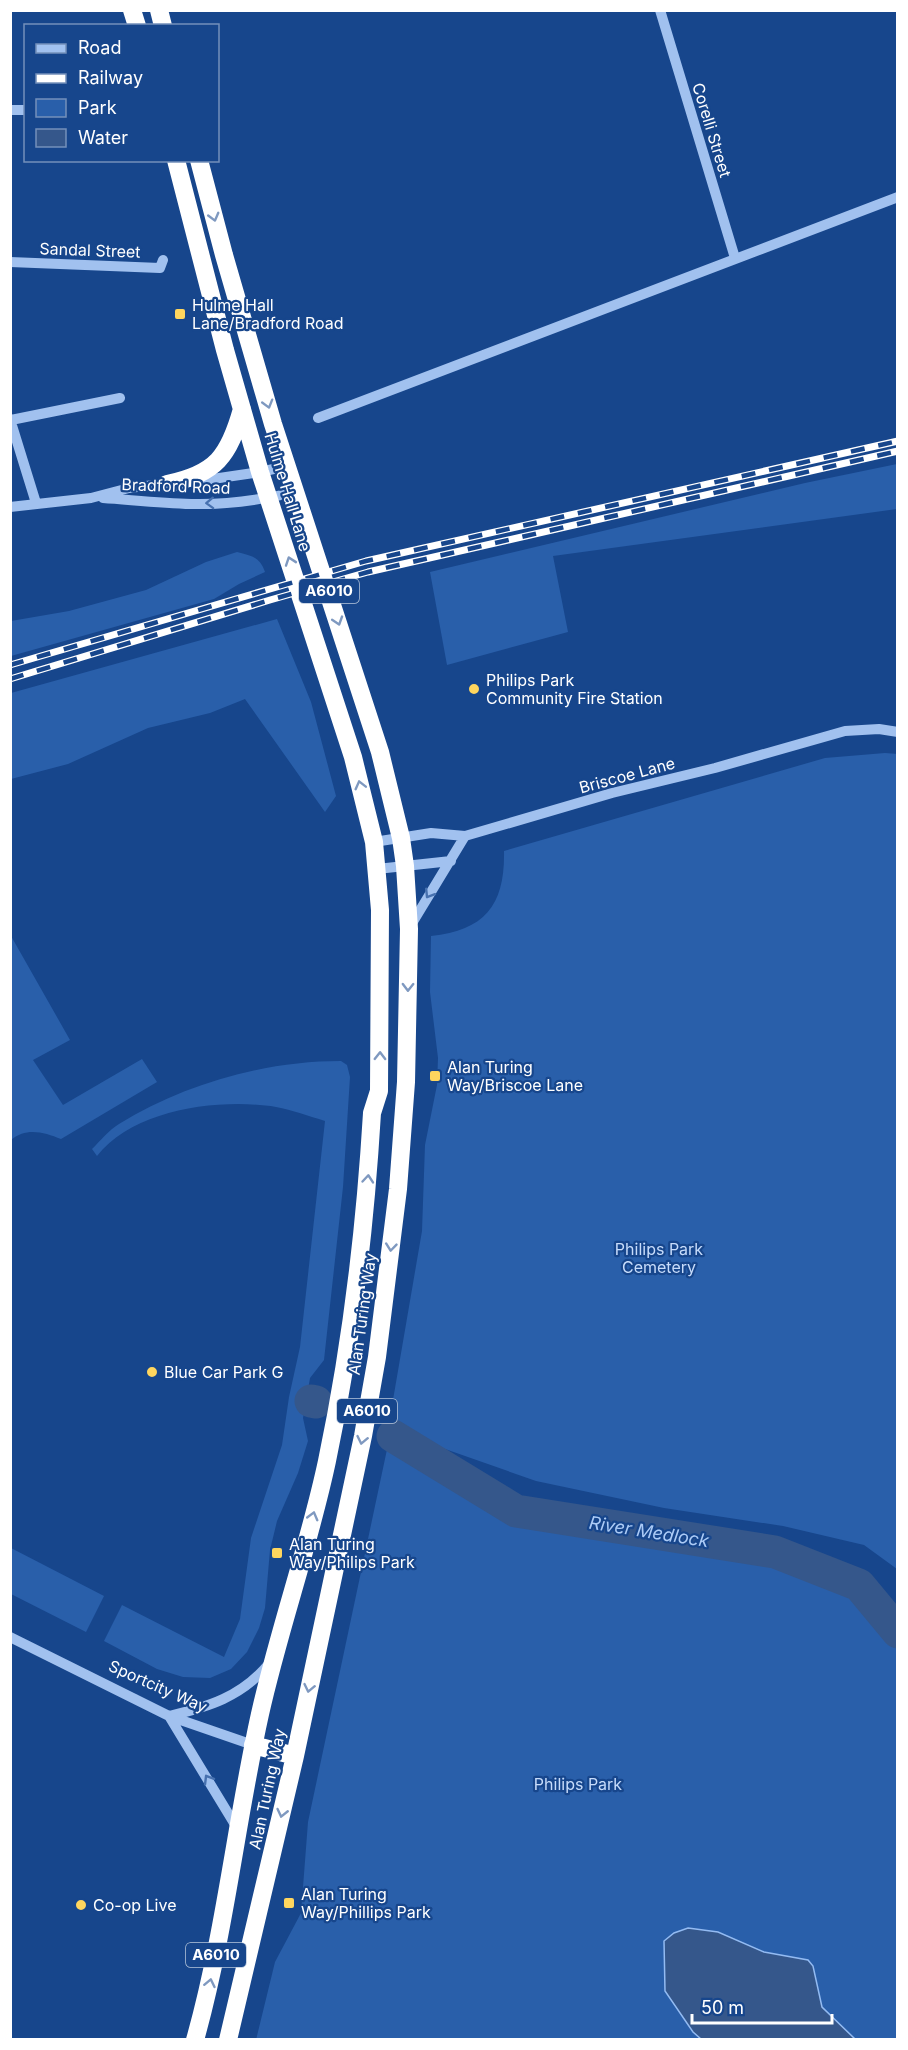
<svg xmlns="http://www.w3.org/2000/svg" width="908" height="2050" viewBox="0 0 908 2050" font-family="Inter,sans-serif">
  <rect width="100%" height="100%" fill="#17468c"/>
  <path fill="#295faa" d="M897 464V509L553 556 568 632 447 665 430 572 805 483Z
    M237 552C252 556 260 557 265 572L239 584 214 599 11 656V621L69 611 146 590 206 562Z
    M277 619 311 702 336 796 325 812 245 699 210 713 148 728 68 764 11 779V693Z
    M885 753 898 754 897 1569 864 1545 783 1526 664 1508 536 1481 388 1429 422 1231 425 1145 437 1085 438 1058 430 992 431 936C486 930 505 904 504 851L825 758Z
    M11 936 70 1040 33 1060 63 1105 142 1059 157 1082 61 1139C44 1132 26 1127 11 1140Z
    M341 1061 347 1065 350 1077 343 1187 324 1360 310 1378 303 1418 308 1441 298 1473 277 1521 270 1550 265 1608 259 1628 247 1652 231 1669 210 1678 183 1677 157 1669 104 1641 122 1605 224 1657 240 1619 251 1538 282 1445 289 1397 300 1347 325 1121C309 1116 292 1110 276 1107 220 1098 134 1109 97 1156L92 1149C100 1141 109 1130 119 1124 184 1084 264 1061 341 1061Z
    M389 1440 514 1515 776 1555 858 1587 897 1636V2039L256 2040 275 1962 301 1913 308 1822Z
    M11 1548 104 1596 86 1632 11 1594Z"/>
  <path fill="#35578b" stroke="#93bbf2" stroke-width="1.5" d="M688 1928 718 1932 764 1952 808 1960 813 1966 822 2007 855 2039H701L693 2032 665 1991 664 1941 674 1933Z"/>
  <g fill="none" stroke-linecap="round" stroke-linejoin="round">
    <path stroke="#35578b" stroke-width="33" d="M311 1401 316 1402
      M393 1436 516 1511 775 1552 859 1585 898 1632"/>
    <path stroke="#a1c1ef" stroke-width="10" d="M660 10 735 258
      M10 110H26
      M10 262 160 268 163 260
      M318 418 898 197
      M10 419 36 503
      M11 420 120 398
      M192 482 260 472 287 466
      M103 498C132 500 161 503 191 504 226 505 261 500 296 492
      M10 507 91 498 129 488 171 483
      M374 842 431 833 465 836 612 793 715 768 845 731 879 729 898 732
      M377 869 451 861
      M411 925 465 836
      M10 1637 169 1716 253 1745
      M237 1828 169 1716C208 1707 241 1697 268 1665"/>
    <path stroke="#fff" stroke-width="18" d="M132 10 137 26
      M159 10 163 26
      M176 160 225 350 260 472 353 757 374 842 380 910 379 1091 372 1113C365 1230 351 1347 327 1461 309 1546 279 1629 260 1714 236 1822 225 1933 195 2040
      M199 160 224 255 273 424 380 752 401 838 405 866 409 929 406 1082 398 1189 377 1357 363 1436 295 1756 228 2040
      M167 484C216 474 229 456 242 409
      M253 1745 295 1756"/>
    <defs>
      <path id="rail" d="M10 665 366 561 898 441
        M10 679 270 600 368 572 898 451"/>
    </defs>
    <use href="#rail" stroke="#fff" stroke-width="7"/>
    <use href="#rail" stroke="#17468c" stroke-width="4.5" stroke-dasharray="14" stroke-linecap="butt"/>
  </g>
  <defs><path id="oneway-chevron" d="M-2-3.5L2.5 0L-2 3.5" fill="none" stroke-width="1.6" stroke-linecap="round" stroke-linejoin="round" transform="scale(1.5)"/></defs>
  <g stroke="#7f99c0">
    <use href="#oneway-chevron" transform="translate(214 217) rotate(75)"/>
    <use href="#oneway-chevron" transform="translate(268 404) rotate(74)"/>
    <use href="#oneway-chevron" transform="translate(290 561) rotate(-109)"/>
    <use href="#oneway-chevron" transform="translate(338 621) rotate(72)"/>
    <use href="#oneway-chevron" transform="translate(360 785) rotate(-104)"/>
    <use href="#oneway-chevron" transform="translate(408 987) rotate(91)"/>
    <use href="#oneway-chevron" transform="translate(380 1056) rotate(-89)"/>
    <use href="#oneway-chevron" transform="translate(368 1179) rotate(-85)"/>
    <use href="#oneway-chevron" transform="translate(391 1247) rotate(96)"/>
    <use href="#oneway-chevron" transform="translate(362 1440) rotate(102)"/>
    <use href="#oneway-chevron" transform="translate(313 1516) rotate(-75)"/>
    <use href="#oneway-chevron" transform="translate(309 1688) rotate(102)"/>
    <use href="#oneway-chevron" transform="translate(282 1813) rotate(103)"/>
    <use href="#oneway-chevron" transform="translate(210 1983) rotate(-78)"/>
  </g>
  <g stroke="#4771af">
    <use href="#oneway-chevron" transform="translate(210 503) rotate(178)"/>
    <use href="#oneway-chevron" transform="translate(429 894) rotate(122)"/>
    <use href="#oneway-chevron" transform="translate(208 1779) rotate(-121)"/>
  </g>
  <g fill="#ffd65e" stroke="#17468c" stroke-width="2">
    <rect x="174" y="308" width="12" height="12" rx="3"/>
    <circle cx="474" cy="689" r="6"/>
    <rect x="429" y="1070" width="12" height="12" rx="3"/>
    <circle cx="152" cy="1372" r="6"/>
    <rect x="271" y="1547" width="12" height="12" rx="3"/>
    <rect x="283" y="1897" width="12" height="12" rx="3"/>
    <circle cx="81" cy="1905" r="6"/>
  </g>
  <g text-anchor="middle" stroke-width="4.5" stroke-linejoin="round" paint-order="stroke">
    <g fill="#17468c" stroke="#b9c8dc" stroke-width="1.5">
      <rect x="299" y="579" width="60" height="24" rx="4.5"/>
      <rect x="337" y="1399" width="60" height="24" rx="4.5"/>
      <rect x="186" y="1943" width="60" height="24" rx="4.5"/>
    </g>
    <g font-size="15" font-weight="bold" fill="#fff">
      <text x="329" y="596">A6010</text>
      <text x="367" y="1416">A6010</text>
      <text x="216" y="1960">A6010</text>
    </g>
    <g font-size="16" fill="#fff" stroke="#17468c">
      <text transform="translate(712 130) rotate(73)" y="6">Corelli Street</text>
      <text transform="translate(90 250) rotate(2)" y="6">Sandal Street</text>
      <text transform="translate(176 486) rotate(2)" y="6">Bradford Road</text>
      <text transform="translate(288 492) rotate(73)" y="6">Hulme Hall Lane</text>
      <text transform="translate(627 775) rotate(-15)" y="6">Briscoe Lane</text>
      <text transform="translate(362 1314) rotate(-82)" y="6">Alan Turing Way</text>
      <text transform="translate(158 1686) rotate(24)" y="6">Sportcity Way</text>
      <text transform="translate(267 1789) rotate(-78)" y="6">Alan Turing Way</text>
    </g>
    <g font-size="16" fill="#fff" stroke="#17468c" text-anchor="start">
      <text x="192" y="311">Hulme Hall<tspan x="192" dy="18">Lane/Bradford Road</tspan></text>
      <text x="486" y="686">Philips Park<tspan x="486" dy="18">Community Fire Station</tspan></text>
      <text x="447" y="1073">Alan Turing<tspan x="447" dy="18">Way/Briscoe Lane</tspan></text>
      <text x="164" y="1378">Blue Car Park G</text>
      <text x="289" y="1550">Alan Turing<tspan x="289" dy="18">Way/Philips Park</tspan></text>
      <text x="301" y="1900">Alan Turing<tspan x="301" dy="18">Way/Phillips Park</tspan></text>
      <text x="93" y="1911">Co-op Live</text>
    </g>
    <g font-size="16" fill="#c7dcfb" stroke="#17468c">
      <text x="659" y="1255">Philips Park<tspan x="659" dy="18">Cemetery</tspan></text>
      <text x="578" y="1790">Philips Park</text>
    </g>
    <g font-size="18" font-style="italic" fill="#accbf6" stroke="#17468c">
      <text transform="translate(649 1532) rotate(9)" y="6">River Medlock</text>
    </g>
  </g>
  <rect width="908" height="2050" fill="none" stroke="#ffffff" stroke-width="24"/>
  <rect x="24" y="24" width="195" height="138" fill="#17468c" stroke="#7490ba" stroke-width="1.5"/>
  <rect x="36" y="44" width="30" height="9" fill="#a1c1ef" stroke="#7490ba" stroke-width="1.5"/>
  <text x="78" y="54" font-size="18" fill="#ffffff">Road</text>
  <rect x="36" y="74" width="30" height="9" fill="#ffffff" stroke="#7490ba" stroke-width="1.5"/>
  <text x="78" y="84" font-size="18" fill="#ffffff">Railway</text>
  <rect x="36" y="99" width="30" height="18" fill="#295faa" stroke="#7490ba" stroke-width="1.5"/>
  <text x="78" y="114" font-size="18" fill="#ffffff">Park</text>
  <rect x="36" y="129" width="30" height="18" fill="#35578b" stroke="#7490ba" stroke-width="1.5"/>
  <text x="78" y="144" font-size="18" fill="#ffffff">Water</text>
  <path d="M692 2014v9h140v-9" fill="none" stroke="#ffffff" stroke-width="3"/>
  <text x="701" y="2014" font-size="18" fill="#ffffff" stroke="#17468c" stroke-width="4.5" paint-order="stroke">50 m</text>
</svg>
